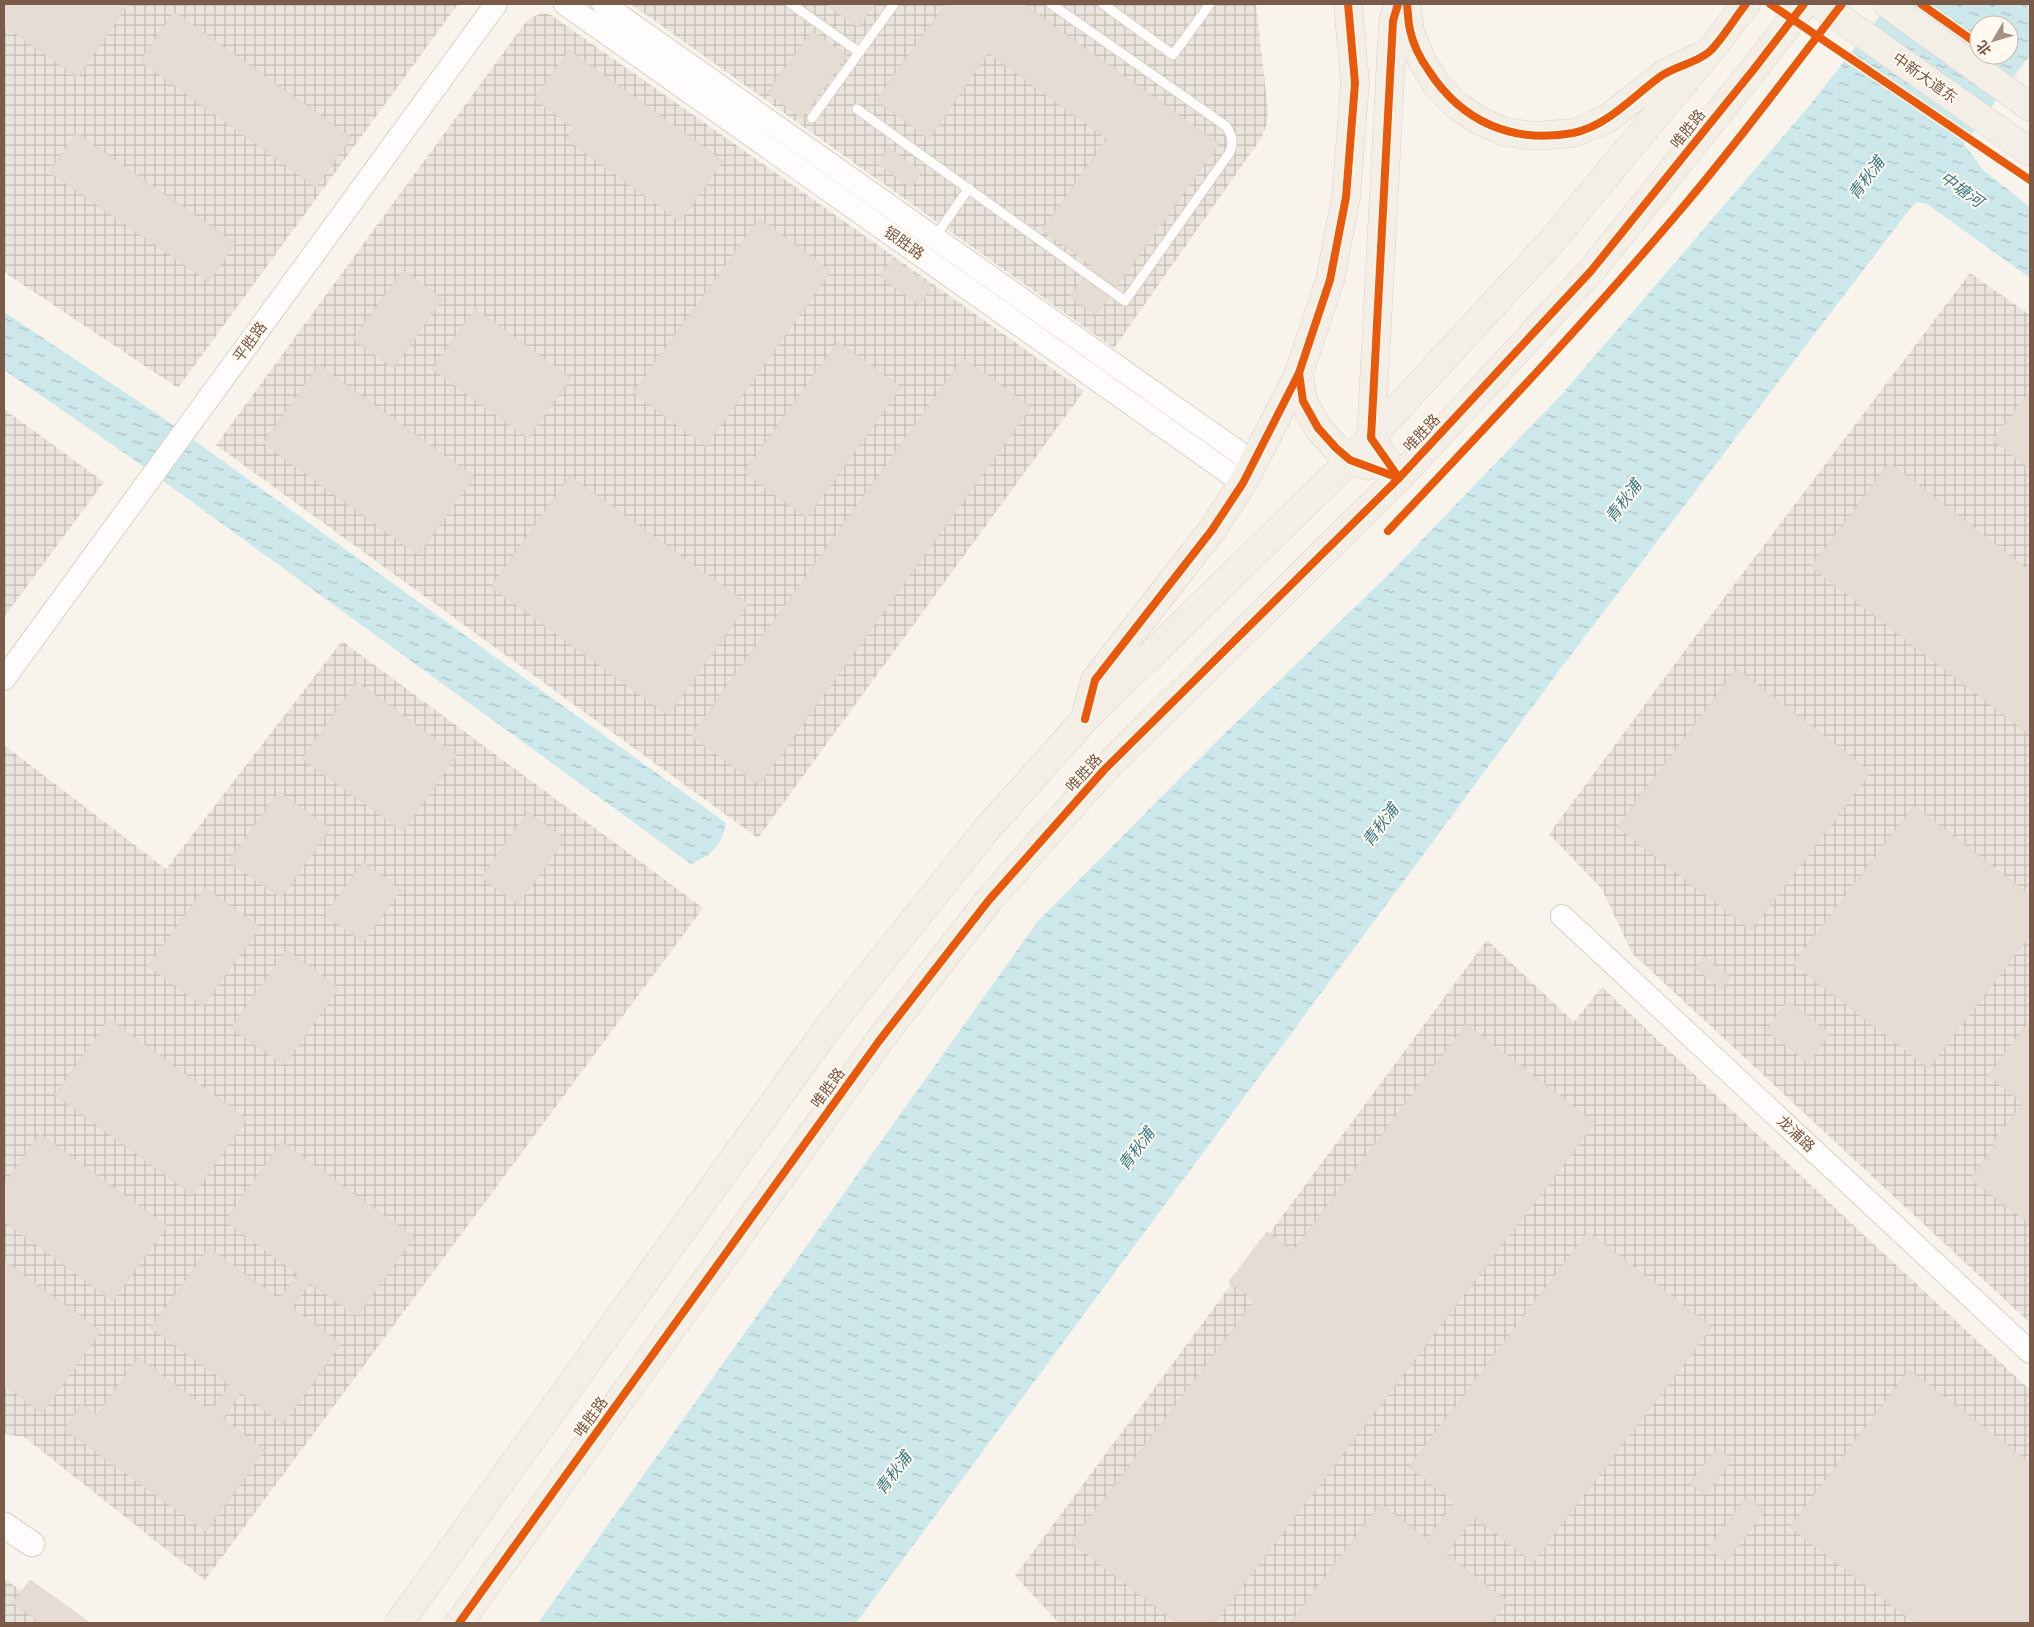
<svg xmlns="http://www.w3.org/2000/svg" width="2034" height="1627" viewBox="0 0 2034 1627" font-family="Cabin,'Noto Sans SC',sans-serif">
  <defs>
    <pattern id="industrial-grid" width="8" height="8" patternUnits="userSpaceOnUse" patternTransform="scale(1.25)"><rect width="8" height="8" fill="#ebe4dc"/><path d="M0 4h8M4 0v8" fill="none" stroke="#c3bcb4"/></pattern>
    <pattern id="water-ripples" width="26" height="14" patternUnits="userSpaceOnUse" patternTransform="scale(1.25)"><rect width="26" height="14" fill="#cce8eb"/><path d="M2 4q2-2 4 0t4 0M15 11q2-2 4 0t4 0" fill="none" stroke="#abbfc0"/></pattern>
  </defs>
  <rect width="100%" height="100%" fill="#f8f4ec"/>
  <path fill="url(#industrial-grid)" d="M4 4H458L178 388 4 272Z
    M631 4H1256L1268 111 1267 123 1262 137 1114 348Z
    M543 13 551 15 756 159 1084 391 758 838 216 445 526 22 532 17Z
    M1970 273 2030 315V1323L1632 953 1602 889 1549 834 1712 614Z
    M4 409 104 482 4 617Z
    M342 641 703 908 205 1580 24 1437 4 1434V745L166 869Z
    M1487 940 1574 1022 1602 987 1851 1223 2030 1390V1623H1059L1015 1576Z
    M4 1579 70 1623H4Z"/>
  <path fill="url(#water-ripples)" fill-rule="evenodd" d="M1889 4H2030V55L1964 144 1983 170 2030 207V278L1927 204 1917 202 1912 206 1564 664 856 1623H538L1038 921 1218 740 1393 570 1563 393 1810 105ZM1979 25H2009V55H1979Z
    M4 312 156 413 726 823C721 846 712 855 691 864L126 454 4 370Z"/>
  <path fill="#e5dcd3" stroke="#e2d7cd" d="M4 4H128L78 77 4 26Z
    M825 4H875L858 27Z
    M946 4H1023L1219 144 1116 287 1090 268 1092 266 1042 230 1107 139 988 53 929 139 876 100Z
    M174 12 351 137 316 187 140 61Z
    M812 31 847 56 802 118 767 93Z
    M569 50 723 161 680 221 566 139 574 128 534 99Z
    M76 133 235 243 209 282 49 172Z
    M889 148 922 172 911 188 878 164Z
    M759 219 831 271 706 446 633 393Z
    M893 259 932 287 919 305 880 276Z
    M403 270 443 299 393 368 353 339Z
    M1083 279 1109 297 1096 315 1070 296Z
    M475 309 571 378 528 438 432 369Z
    M838 342 901 387 807 518 744 472Z
    M963 358 1031 407 759 785 691 736Z
    M319 365 474 477 418 555 263 443Z
    M2030 391V469L1993 440Z
    M1890 463 2030 571V735L1811 567Z
    M570 476 748 604 668 715 491 587Z
    M1737 669 1871 772 1751 930 1617 827Z
    M357 682 457 755 403 831 302 759Z
    M279 792 330 829 281 898 229 861Z
    M1914 806 2030 895V935L1929 1068 1793 964Z
    M528 812 565 839 518 904 481 877Z
    M363 862 401 890 363 942 325 915Z
    M205 888 260 927 203 1006 148 966Z
    M287 950 339 988 284 1065 231 1028Z
    M1704 957 1730 977 1722 989 1695 968Z
    M1788 1001 1830 1034 1808 1063 1766 1030Z
    M109 1019 247 1119 193 1195 55 1095Z
    M2030 1020V1224L1970 1179 1995 1146 1992 1143 2023 1103 1988 1076Z
    M1466 1024 1595 1123 1214 1623H1177L1071 1542 1255 1301 1229 1282 1267 1232 1293 1251Z
    M40 1134 167 1226 113 1301 4 1221V1185Z
    M282 1142 414 1237 357 1316 310 1283 292 1308 341 1344 283 1424 241 1393 223 1419 265 1450 206 1531 64 1429 82 1404 97 1415 138 1358 211 1411 230 1385 151 1328 209 1248 279 1299 298 1274 225 1221Z
    M1588 1232 1712 1327 1533 1562 1474 1517 1446 1554 1507 1601 1491 1623H1290L1381 1504 1427 1539 1455 1502 1409 1467Z
    M4 1261 101 1331 42 1413 4 1385Z
    M1909 1370 2030 1463V1623H1915L1790 1527Z
    M1717 1448 1732 1460 1706 1495 1690 1483Z
    M1747 1497 1765 1511 1726 1562 1708 1548Z
    M30 1580 90 1623H41L13 1603Z"/>
  <g fill="none" stroke-linecap="round" stroke-linejoin="round">
    <defs>
      <path id="service" d="M791 4 859 52
        M1103 4 1173 55 1210 4
        M857 109 1125 301 1230 152C1234 141 1232 136 1226 126L1051 4
        M812 118 894 4
        M935 237 969 188"/>
      <path id="tertiary" d="M565 4 1243 483
        M603 4 1254 463
        M4 679 496 4
        M1562 916 2030 1352"/>
      <path id="secondary" d="M4 1525 32 1544"/>
      <path id="primary" d="M1398 4 1393 21 1371 438 1399 478
        M1407 4 1410 32 1422 61 1437 85 1456 105 1478 120 1505 132 1535 136 1574 133 1607 119 1663 75 1699 57
        M1820 4 2030 152
        M1887 4 2030 107
        M1299 373 1303 401 1318 428 1336 448 1350 460 1368 466
        M1085 718 1095 680 1212 530 1243 483 1299 373 1330 280 1346 197 1355 83 1348 4
        M399 1623 830 1025 986 830 1085 719 1350 460 1551 242 1709 52 1746 4
        M459 1623 879 1041 989 900 1104 770 1399 478 1591 271 1754 69 1804 4"/>
    </defs>
    <use href="#service" stroke="#d8d0c8" stroke-width="11"/>
    <use href="#tertiary" stroke="#d8d0c8" stroke-width="24"/>
    <use href="#secondary" stroke="#d8d0c8" stroke-width="27"/>
    <use href="#primary" stroke="#dad0c9" stroke-width="29"/>
    <use href="#service" stroke="#fefdfc" stroke-width="9"/>
    <use href="#tertiary" stroke="#fefdfc" stroke-width="22"/>
    <use href="#secondary" stroke="#fefdfc" stroke-width="25"/>
    <use href="#primary" stroke="#f3eee6" stroke-width="28"/>
    <defs>
      <path id="cycleway" d="M1398 4 1393 21 1371 438 1399 478
        M1407 4C1408 12 1408 22 1410 30 1413 44 1421 60 1429 71 1462 122 1513 144 1573 133 1608 126 1633 96 1661 76 1676 66 1696 63 1709 52 1719 44 1737 15 1746 4
        M1770 4 2030 180
        M1921 4 1979 45
        M1299 373 1303 401 1318 428 1336 448 1350 460 1399 478
        M1388 531C1484 429 1581 327 1671 221 1731 151 1786 77 1842 4
        M1085 719 1095 680 1212 530 1243 483 1299 373 1330 280 1346 197 1355 83 1348 4
        M459 1623 879 1041 989 900 1104 770 1399 478 1591 271 1754 69 1804 4"/>
    </defs>
    <use href="#cycleway" stroke="#fff9ef" stroke-width="11"/>
    <use href="#cycleway" stroke="#e8590c" stroke-width="8"/>
  </g>
  <g text-anchor="middle" stroke-width="4" stroke-linejoin="round" paint-order="stroke">
    <g font-size="15" fill="#7a5a48" stroke="#fff9ef">
      <text transform="translate(1925 78) rotate(35)" y="5">中新大道东</text>
      <text transform="translate(1688 129) rotate(-51)" y="5">唯胜路</text>
      <text transform="translate(904 243) rotate(35)" y="5">银胜路</text>
      <text transform="translate(250 342) rotate(-54)" y="5">平胜路</text>
      <text transform="translate(1422 433) rotate(-47)" y="5">唯胜路</text>
      <text transform="translate(1084 773) rotate(-48)" y="5">唯胜路</text>
      <text transform="translate(828 1088) rotate(-54)" y="5">唯胜路</text>
      <text transform="translate(1796 1134) rotate(43)" y="5">龙浦路</text>
      <text transform="translate(591 1417) rotate(-54)" y="5">唯胜路</text>
    </g>
    <g font-size="16" font-style="italic" fill="#3c7b88" stroke="#fff9ef">
      <text transform="translate(1866 178) rotate(-53)" y="6">青秋浦</text>
      <text transform="translate(1962 189) rotate(36)" y="6">中塘河</text>
      <text transform="translate(1623 501) rotate(-53)" y="6">青秋浦</text>
      <text transform="translate(1380 825) rotate(-53)" y="6">青秋浦</text>
      <text transform="translate(1136 1149) rotate(-53)" y="6">青秋浦</text>
      <text transform="translate(893 1473) rotate(-53)" y="6">青秋浦</text>
    </g>
  </g>
  <rect width="2034" height="1627" fill="none" stroke="#7a5a48" stroke-width="10"/>
  <g transform="translate(1994 40) rotate(232)"><circle r="24" fill="#fff9ef" stroke="#cab9ac"/>
  <path d="M0-4L9 19L0 12L-9 19Z" fill="#a69081"/>
  <text y="-8" font-size="14" font-weight="bold" text-anchor="middle" fill="#7a5a48">北</text>
  </g>
</svg>
